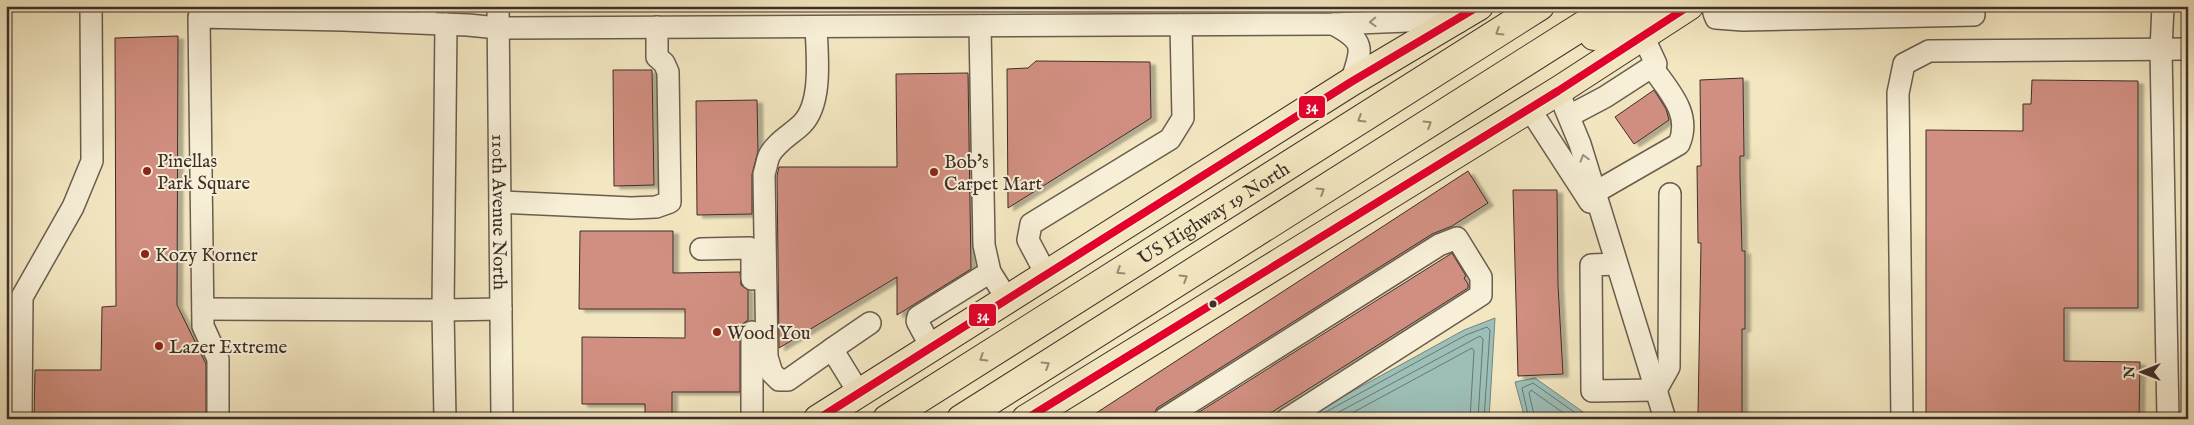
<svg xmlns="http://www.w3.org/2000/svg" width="2194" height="425" viewBox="0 0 2194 425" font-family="'IM FELL English',serif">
  <defs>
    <filter id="shadow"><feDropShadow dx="5.5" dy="3" stdDeviation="1" flood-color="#0004"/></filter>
  </defs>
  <rect width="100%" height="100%" fill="#f3e7c1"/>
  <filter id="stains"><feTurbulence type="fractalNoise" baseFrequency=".004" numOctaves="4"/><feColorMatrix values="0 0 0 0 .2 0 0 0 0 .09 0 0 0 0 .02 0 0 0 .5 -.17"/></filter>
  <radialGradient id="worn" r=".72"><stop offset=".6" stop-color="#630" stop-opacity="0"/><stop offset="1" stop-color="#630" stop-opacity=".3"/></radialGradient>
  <path fill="#9cbfb8" stroke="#76857f" d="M1495 318 1489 419H1302L1464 330Z
    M1535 378 1593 419H1525L1515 382Z"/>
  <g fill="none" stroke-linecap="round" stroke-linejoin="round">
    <path stroke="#6c7770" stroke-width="1" d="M1313 419 1466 335 1487 327 1490 330 1484 419
      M1326 419 1480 336 1483 339 1478 419
      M1341 419 1472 348 1474 351 1470 419
      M1529 419 1522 388 1533 383 1584 419
      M1535 419 1529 393 1531 390 1572 419"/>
  </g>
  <path fill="#d18f81" stroke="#3c2f29" filter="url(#shadow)" d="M178 36 177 305 206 364V419H34L35 370H101L102 307 116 306 115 38Z
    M1036 61 1150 62 1151 118 1008 208 1007 69 1028 68Z
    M613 70H652L654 185 614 186Z
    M968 73 971 269 897 315V277L779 348 777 176 779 167H897L896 74Z
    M1743 78 1744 156H1740V174L1742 251H1745V329H1742V415H1698L1701 243H1698L1697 166H1701L1700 80Z
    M2032 80 2138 81V308H2064V361L2140 362 2139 419H1926V130L2023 131V104H2031Z
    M1654 90 1666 109 1669 120 1634 144 1615 117Z
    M757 100 758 151 752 174V214L697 215 696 101Z
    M1468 171 1488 203 1452 226 1432 234 1157 408 1152 419H1087Z
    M1513 190H1557L1558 285 1563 374 1518 376Z
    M580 231H673V273L740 272 741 285 748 290V320L741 325 740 332V392H672V419H645V404H582V337L685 338V309H579Z
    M1452 253 1466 276 1464 278 1468 284V288L1261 419H1188Z"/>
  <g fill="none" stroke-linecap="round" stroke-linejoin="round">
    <defs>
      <g id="minor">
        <path d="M427 6H428"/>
        <path id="s1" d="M498 6 502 419"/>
        <path d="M1724 6 1714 13 1716 18 1743 20 1974 15"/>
        <path d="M2163 6 2161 50 2168 419"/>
        <path d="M446 24 443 310 501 309"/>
        <path d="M1333 24C1367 42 1362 49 1351 82"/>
        <path d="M980 26 984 245 990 272 1007 299"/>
        <path d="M816 27C817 54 823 103 802 124 792 134 776 142 769 156 767 161 766 168 764 174L767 357 772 373 779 380H788L832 349"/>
        <path d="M1558 91 1580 144 1665 419"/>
        <path d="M1529 108 1590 202"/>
        <path d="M1569 116 1605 97 1656 64 1643 36"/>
        <path d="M1594 193 1679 144C1692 114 1669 91 1652 67"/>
        <path d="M500 202 631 208 656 207 670 202 668 72 664 63 657 57V27"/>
        <path d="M701 249 749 248 752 253V279"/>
        <path d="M1616 264 1591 265 1592 391 1656 390 1669 367 1670 194"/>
        <path d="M1046 274 1028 240 1031 224 1170 139 1183 118 1181 25"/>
        <path d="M203 309 443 310 445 419"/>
        <path d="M931 347 917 321 918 317 990 272"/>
        <path d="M859 393 832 349 870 323"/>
        <path d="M21 419 22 297 73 207 92 161 91 6"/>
        <path d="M218 419V359L203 326 199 17 343 20 468 25 498 28 1333 24 1457 19"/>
        <path d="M752 419V332"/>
        <path d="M1164 419 1439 245 1457 238 1481 277V295L1287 419"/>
        <path d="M1902 419 1898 93 1904 64 1929 51 2188 49"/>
      </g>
      <path id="major" d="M818 419 1351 82 1457 19
        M1026 419 1558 91 1689 6"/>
      <g id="highway">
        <path d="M1457 19 1479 6"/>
        <path d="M1594 36 1654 6"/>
        <path id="s2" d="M887 419 1540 6"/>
        <path d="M961 419 1614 6"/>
      </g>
    </defs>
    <use href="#minor" stroke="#6a5d4f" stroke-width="24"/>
    <use href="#major" stroke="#3c2f29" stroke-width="30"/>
    <use href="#highway" stroke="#3c2f29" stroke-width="30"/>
    <use href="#minor" stroke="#f7efd7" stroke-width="21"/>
    <use href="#major" stroke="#f3e7c1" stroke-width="28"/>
    <use href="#highway" stroke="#f3e7c1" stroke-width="28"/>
    <defs>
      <path id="bus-1" d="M818 419 1351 82 1479 6
        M1026 419 1558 91 1689 6"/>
    </defs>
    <use href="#bus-1" stroke="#f7efd7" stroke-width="11"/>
    <use href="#bus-1" stroke="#e4002b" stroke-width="8"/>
  </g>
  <defs><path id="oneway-chevron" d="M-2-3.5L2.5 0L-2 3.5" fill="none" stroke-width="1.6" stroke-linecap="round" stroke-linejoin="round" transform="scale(1.25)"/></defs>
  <g stroke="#9a8f80">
    <use href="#oneway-chevron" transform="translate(1373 22) rotate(178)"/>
    <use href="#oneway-chevron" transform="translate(1584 158) rotate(-106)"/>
  </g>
  <g stroke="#988b75">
    <use href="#oneway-chevron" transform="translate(1499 32) rotate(148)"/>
    <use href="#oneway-chevron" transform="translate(1361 119) rotate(148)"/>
    <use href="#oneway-chevron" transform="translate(1428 124) rotate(-32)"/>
    <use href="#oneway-chevron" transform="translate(1321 191) rotate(-32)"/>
    <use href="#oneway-chevron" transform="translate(1120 271) rotate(148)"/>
    <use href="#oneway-chevron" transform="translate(1184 278) rotate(-32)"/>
    <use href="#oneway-chevron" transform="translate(983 358) rotate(148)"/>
    <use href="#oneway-chevron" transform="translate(1046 365) rotate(-32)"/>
  </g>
  <g fill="#8f2418" stroke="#f7efd7" stroke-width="2">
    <circle cx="147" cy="171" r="5"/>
    <circle cx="934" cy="172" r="5"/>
    <circle cx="145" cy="254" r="5"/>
    <circle cx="717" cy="332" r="5"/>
    <circle cx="159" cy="346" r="5"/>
  </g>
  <circle fill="#3c2f29" stroke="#f7efd7" stroke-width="2" cx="1213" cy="304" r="4.5"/>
  <g text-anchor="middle" stroke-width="4" stroke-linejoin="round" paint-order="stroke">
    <g font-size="19" fill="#3c2f29" stroke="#f7efd7" text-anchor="start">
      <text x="157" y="167">Pinellas<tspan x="157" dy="22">Park Square</tspan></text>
      <text x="944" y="168">Bob's<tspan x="944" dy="22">Carpet Mart</tspan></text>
      <text x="155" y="261">Kozy Korner</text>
      <text x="727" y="339">Wood You</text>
      <text x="169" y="353">Lazer Extreme</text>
    </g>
    <g font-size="19" fill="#3c2f29" stroke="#f7efd7">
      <text dy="7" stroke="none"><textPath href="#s2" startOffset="386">US Highway 19 North</textPath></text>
      <text dy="7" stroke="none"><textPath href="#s1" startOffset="206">110th Avenue North</textPath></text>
    </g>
  </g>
  <g stroke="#f7efd7" stroke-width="2">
    <rect x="1298" y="95" width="28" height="24" rx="5" fill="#e4002b"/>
    <rect x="968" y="303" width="29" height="24" rx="5" fill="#e4002b"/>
  </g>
  <g font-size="14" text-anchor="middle" font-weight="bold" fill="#fff">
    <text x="1312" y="111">34</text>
    <text x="983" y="320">34</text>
  </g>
  <rect width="2194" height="425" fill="none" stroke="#f3e7c1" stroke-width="25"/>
  <rect x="8" y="8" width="2179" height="410" fill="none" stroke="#3c2f29" stroke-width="2.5"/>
  <rect x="12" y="12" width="2169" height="400" fill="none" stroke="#3c2f29"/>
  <g transform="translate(2142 372) rotate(270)" stroke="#f7efd7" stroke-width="4" paint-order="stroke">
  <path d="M0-4L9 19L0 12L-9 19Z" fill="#3c2f29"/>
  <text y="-8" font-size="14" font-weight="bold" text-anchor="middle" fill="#3c2f29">N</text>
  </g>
  <rect width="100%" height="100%" filter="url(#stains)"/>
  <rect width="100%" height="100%" fill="url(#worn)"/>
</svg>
